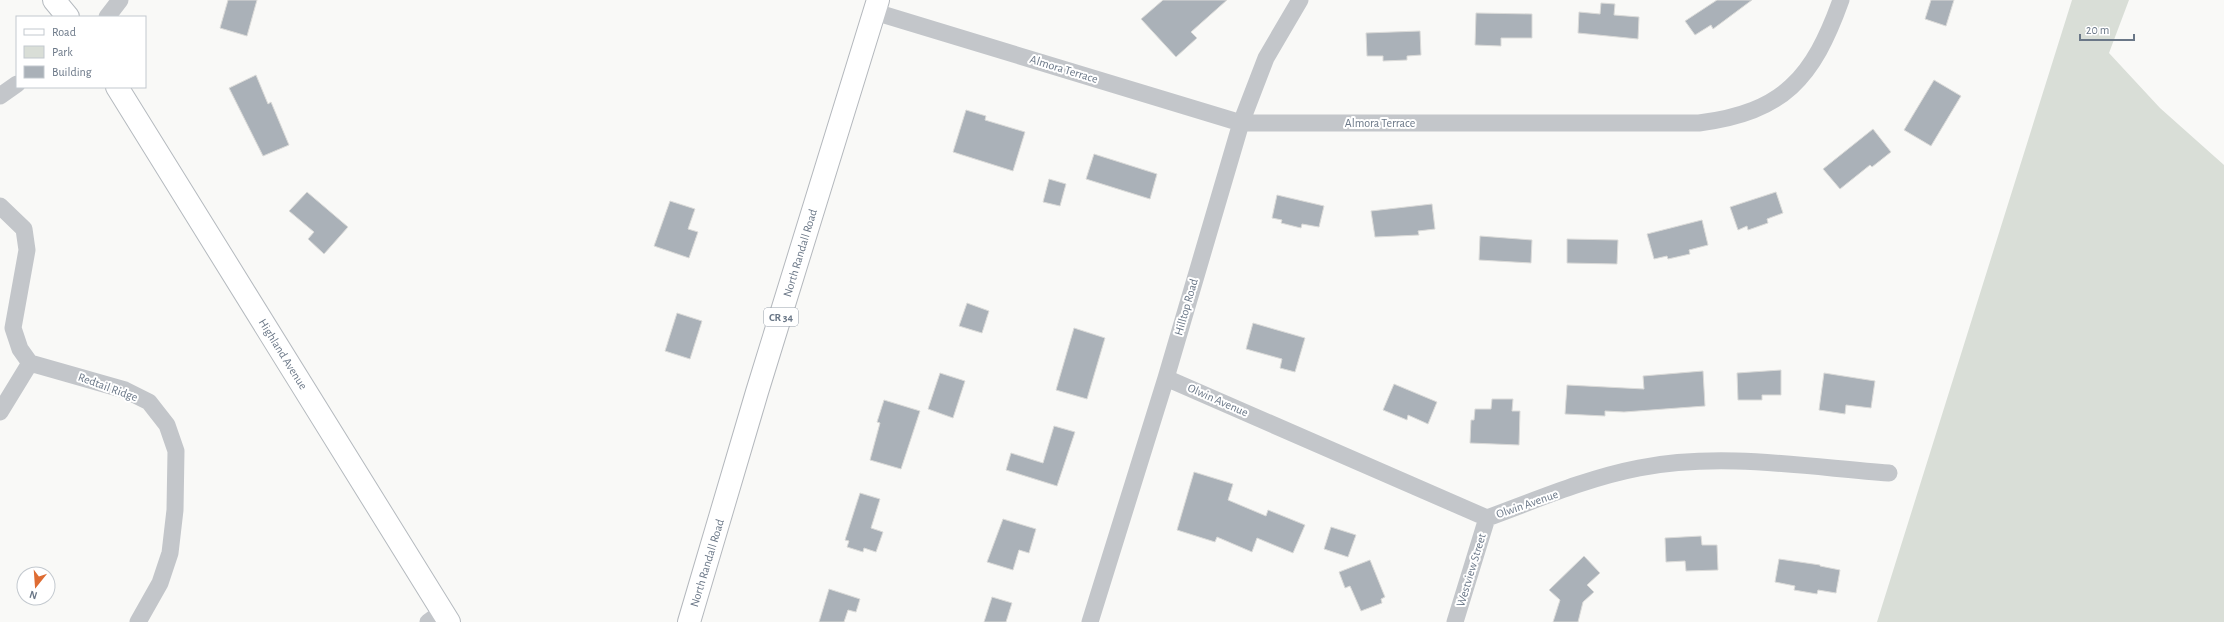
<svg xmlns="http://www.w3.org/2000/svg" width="2224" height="622" viewBox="0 0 2224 622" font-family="'Alegreya Sans',sans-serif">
  <rect width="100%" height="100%" fill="#f9f9f7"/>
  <path fill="#d9ded7" d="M2072 0H2129L2109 53 2160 108 2224 165V622H1877Z"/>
  <path fill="#aab1b8" stroke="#dbdbd9" d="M228 0H257L247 36 220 28Z
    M1163 0H1227L1191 32 1197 38 1176 57 1141 19Z
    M1717 0H1752L1713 29 1711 25 1695 35 1685 21Z
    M1931 0H1954L1946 26 1925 19Z
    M1601 3 1615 4 1614 15 1639 17 1638 39 1578 33 1579 12 1600 14Z
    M1476 13 1532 14V38H1501V46L1475 45Z
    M1420 31 1421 55 1407 56V60L1383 61V56H1367L1366 33Z
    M256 75 268 104 271 102 289 145 263 156 229 88Z
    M1934 80 1961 96 1931 146 1904 130Z
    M966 110 986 116 985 120 1025 132 1013 171 953 152Z
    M1873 129 1891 152 1872 167 1870 165 1840 189 1823 169Z
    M1094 154 1157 174 1150 199 1086 179Z
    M1049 179 1066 184 1060 206 1043 202Z
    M307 192 348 227 324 254 308 239 314 232 289 211Z
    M1776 192 1783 213 1767 219 1768 223 1748 230 1747 226 1738 230 1730 207Z
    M1277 195 1324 206 1319 227 1302 224 1301 228 1281 223 1282 220 1272 218Z
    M670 201 695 209 688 229 698 232 689 258 654 246Z
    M1432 204 1435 229 1418 231 1419 235 1375 237 1371 211Z
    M1702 220 1708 245 1689 250 1690 254 1668 259 1667 256 1654 259 1647 234Z
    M1480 236 1532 240 1531 263 1479 260Z
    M1567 239 1618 240 1617 264 1567 263Z
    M967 303 989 311 982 333 959 326Z
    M677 313 702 321 690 359 665 351Z
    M1253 323 1305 338 1295 372 1280 368 1282 359 1246 349Z
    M1074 328 1105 338 1087 399 1056 390Z
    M1781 370V395H1762V400H1738L1737 373Z
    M1703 371 1705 406 1624 412 1605 411V416L1565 414 1567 385 1644 389 1643 376Z
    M940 373 965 381 953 418 928 409Z
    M1824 373 1875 381 1871 408 1846 405 1845 414 1819 410Z
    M1394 384 1437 402 1428 424 1408 415 1407 420 1383 410Z
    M1492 399H1513L1512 411H1520L1519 445 1470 443 1471 420H1474L1475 409H1491Z
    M884 400 920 411 901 469 870 460 880 423 877 422Z
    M1054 426 1075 432 1057 486 1006 470 1011 453 1043 463Z
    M1194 472 1233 484 1228 500 1266 516 1268 510 1305 525 1293 553 1257 538 1252 552 1217 537 1215 542 1177 530Z
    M860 493 880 499 871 528 883 532 876 552 864 548 863 552 847 547 849 541 845 540Z
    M1003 519 1036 529 1029 553 1019 550 1013 570 987 562Z
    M1331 527 1356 535 1348 557 1324 549Z
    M1701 536 1702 545H1717L1718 570 1686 571 1685 561 1666 562 1665 538Z
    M1584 556 1600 573 1587 585 1594 592 1583 602 1578 622H1553L1560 600 1549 590Z
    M1779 559 1820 565V566L1840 570 1836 593 1818 590 1817 594 1794 590 1795 586 1775 582Z
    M1370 560 1385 597 1381 599 1382 603 1361 611 1350 586 1345 588 1339 572Z
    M829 589 860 599 856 612 848 610 844 622H819Z
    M992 597 1012 603 1006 622H984Z"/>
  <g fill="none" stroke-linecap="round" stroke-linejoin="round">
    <defs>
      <path id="secondary" d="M54 0 68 17
        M117 87 449 622"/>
      <path id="primary" d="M689 622 757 392 878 0"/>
    </defs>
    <use href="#secondary" stroke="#b5babf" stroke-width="24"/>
    <use href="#primary" stroke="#b4b8bd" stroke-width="24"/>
    <path stroke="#c3c6ca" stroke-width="17" d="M875 12 1241 123H1699C1784 112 1813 78 1841 0
      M107 17 120 0
      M0 96 17 84
      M0 206 24 229 27 250 13 328 20 349 30 363 125 390 149 402 167 425 176 451 175 510 170 553 160 583 138 622
      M1166 378 1487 518C1536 500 1587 478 1639 468 1721 452 1807 467 1889 473
      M0 412 30 363
      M428 622 443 611
      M1090 622 1166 378 1241 123 1266 58 1300 0
      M1455 622 1487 518"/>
    <use href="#secondary" stroke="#fff" stroke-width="22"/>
    <use href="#primary" stroke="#fff" stroke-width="22"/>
  </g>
  <g text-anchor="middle" stroke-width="4" stroke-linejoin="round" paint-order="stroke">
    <rect fill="#fff" stroke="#97a0ab" stroke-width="1" x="764" y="308" width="34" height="18" rx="3"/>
    <g font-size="11" font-weight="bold" fill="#6a7787">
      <text x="781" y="321">CR 34</text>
    </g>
    <g font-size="12" fill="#6a7787" stroke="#fff">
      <text transform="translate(1064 69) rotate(17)" y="4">Almora Terrace</text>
      <text x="1380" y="127">Almora Terrace</text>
      <text transform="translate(800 253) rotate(-73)" y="4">North Randall Road</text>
      <text transform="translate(1186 307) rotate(-74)" y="4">Hilltop Road</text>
      <text transform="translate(283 354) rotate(58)" y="4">Highland Avenue</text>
      <text transform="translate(108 387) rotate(20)" y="4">Redtail Ridge</text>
      <text transform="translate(1218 400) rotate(24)" y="4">Olwin Avenue</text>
      <text transform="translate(1527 504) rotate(-19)" y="4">Olwin Avenue</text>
      <text transform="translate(707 563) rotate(-73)" y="4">North Randall Road</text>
      <text transform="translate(1471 570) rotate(-73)" y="4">Westview Street</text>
    </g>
  </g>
  <rect x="16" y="16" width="130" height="72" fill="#ffffff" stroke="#c3c9cf"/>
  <rect x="24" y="29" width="20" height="6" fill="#ffffff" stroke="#c3c9cf"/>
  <text x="52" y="36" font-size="12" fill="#6a7787">Road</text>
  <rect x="24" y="46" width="20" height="12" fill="#d9ded7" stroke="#c3c9cf"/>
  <text x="52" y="56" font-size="12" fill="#6a7787">Park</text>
  <rect x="24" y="66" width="20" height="12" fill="#aab1b8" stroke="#c3c9cf"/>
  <text x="52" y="76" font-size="12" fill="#6a7787">Building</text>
  <g transform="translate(36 586) rotate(197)"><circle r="19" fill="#ffffff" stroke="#c3c9cf"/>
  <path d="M0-3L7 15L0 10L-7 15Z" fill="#de6c33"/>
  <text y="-6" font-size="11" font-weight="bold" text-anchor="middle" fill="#6a7787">N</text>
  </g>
  <path d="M2080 34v6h54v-6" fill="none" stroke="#6a7787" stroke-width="2"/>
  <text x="2086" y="34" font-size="12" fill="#6a7787" stroke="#ffffff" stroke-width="3" paint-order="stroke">20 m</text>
</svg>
